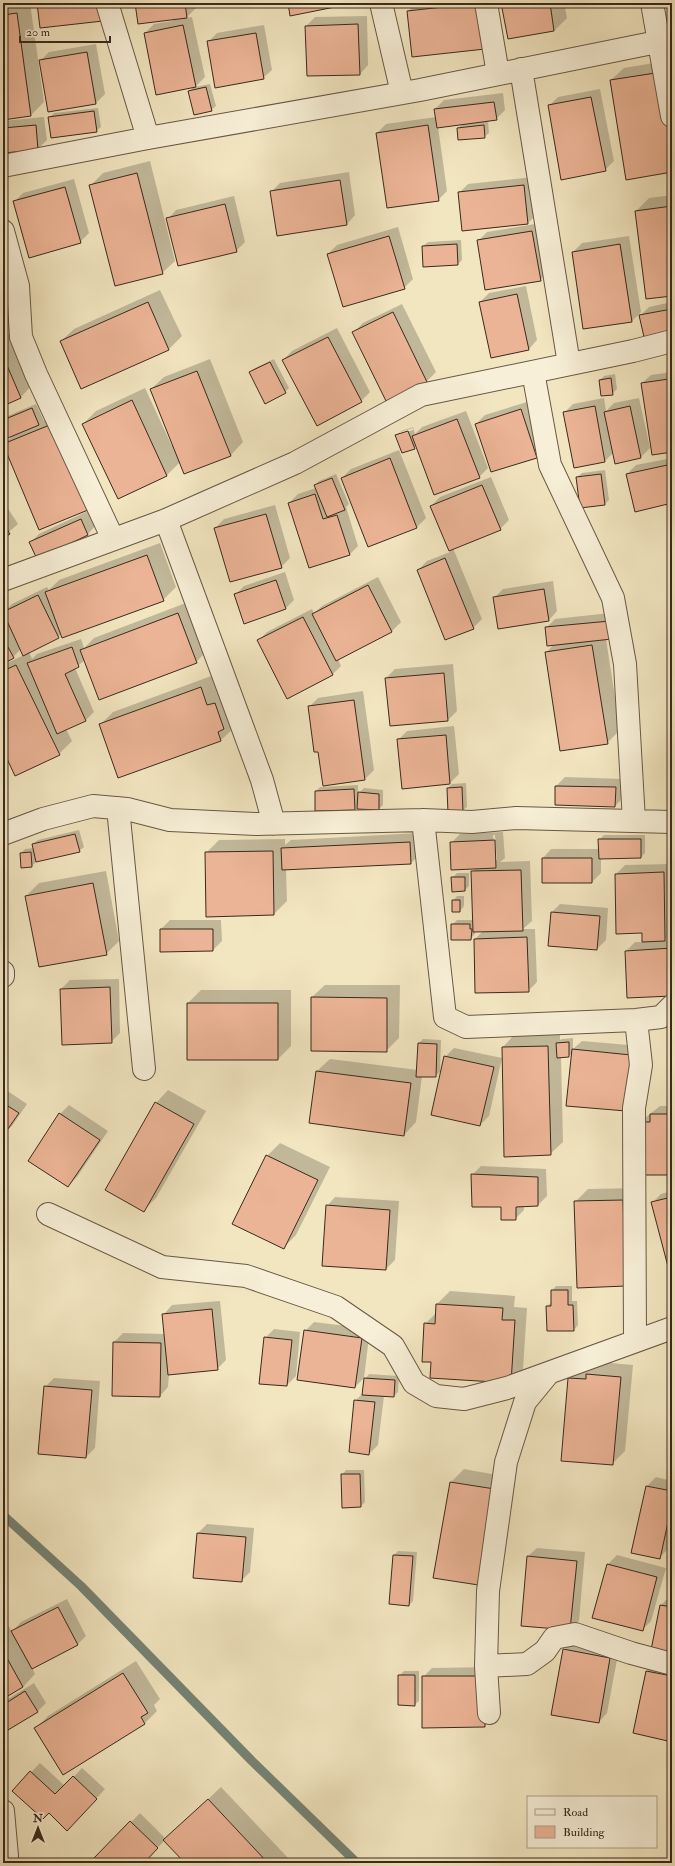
<svg xmlns="http://www.w3.org/2000/svg" width="675" height="1866" viewBox="0 0 675 1866" font-family="'IM FELL Double Pica',serif">
  <rect width="100%" height="100%" fill="#f2e6c1"/>
  <filter id="stains"><feTurbulence type="fractalNoise" baseFrequency=".005" numOctaves="4"/><feColorMatrix values="0 0 0 0 .2 0 0 0 0 .09 0 0 0 0 .02 0 0 0 .5 -.17"/></filter>
  <radialGradient id="worn" r=".72"><stop offset=".6" stop-color="#630" stop-opacity="0"/><stop offset="1" stop-color="#630" stop-opacity=".3"/></radialGradient>
  <path fill="#0003" fill-rule="evenodd" d="M16 3H30L44 102 31 115 3 119V5Z
    M136 3H195L196 8 186 18 192 17 205 77 195 87 210 84 216 106 211 110 189 92 194 86 145 33 154 24 173 21 172 19Z
    M417 3H489L408 11Z
    M502 3H564L567 18 554 31 508 38Z
    M367 16 368 65 360 74 306 26 315 17Z
    M264 25 272 70 263 78 208 42 217 33Z
    M96 44 105 94 96 103 40 61 49 52Z
    M672 60V171L611 80 624 68Z
    M600 89 614 161 605 170 549 106 558 97Z
    M503 93 505 110 496 119 488 120 489 133 484 137 458 128 463 124 438 127 447 191 438 200 377 133 386 124 436 117 435 109 444 100Z
    M98 108 101 127 96 131 49 118 54 113Z
    M44 117 47 140 38 149 3 152V121Z
    M150 161 175 261 162 273 90 186 103 173Z
    M349 172 355 215 347 224 271 192 280 183Z
    M533 177 537 214 528 223 459 193 468 184Z
    M74 179 89 233 80 242 14 202 23 193Z
    M672 195V295L636 211 649 198Z
    M234 196 245 242 236 251 168 219 176 210Z
    M541 223 549 271 540 280 478 241 487 232Z
    M398 227 413 279 404 288 328 254 337 245Z
    M629 236 641 312 632 321 584 328 573 252 582 243Z
    M461 240 462 260 458 264 423 246 428 242Z
    M526 286 537 340 529 349 480 302 489 293Z
    M160 290 182 336 169 349 82 388 61 341 74 329Z
    M672 302V331L640 316 649 307Z
    M402 304 436 372 427 381 386 400 354 332 363 323Z
    M337 328 370 392 361 401 283 360 292 351Z
    M11 333 33 384 21 397 3 404V337Z
    M210 359 243 442 231 455 184 473 180 462 167 475 118 498 83 424 96 411 145 388 172 446 174 445 151 389 164 377Z
    M274 359 289 388 285 392 250 372 255 368Z
    M672 372V451L642 383 651 375Z
    M615 374 617 389 612 394 600 380 604 376Z
    M604 398 606 411 614 403 639 398 650 448 641 457 614 452 605 461 575 467 565 412 573 404Z
    M530 401 545 448 536 457 476 424 485 415Z
    M36 404 44 421 65 412 100 496 5 444 14 434 3 439V418Z
    M466 411 488 468 479 477 417 445 414 448 397 435 401 431 413 427 415 434 422 427ZM413 428V430L400 434V432Z
    M399 450 426 518 417 527 369 546 342 478 351 469Z
    M672 458V502L627 474 636 465Z
    M605 470 609 500 605 504 581 507 577 477 582 473Z
    M336 474 349 504 346 507 358 546 349 555 289 503 298 494 316 488 315 485 319 481Z
    M491 477 509 520 500 529 453 548 482 619 473 628 418 570 427 561 450 552 431 506 440 497Z
    M3 501 18 524 3 537Z
    M275 505 290 558 281 567 215 528 224 519Z
    M90 510 96 525 88 534 30 543 39 534Z
    M160 543 176 587 163 600 62 634 29 652 32 659 37 654 81 639 84 648 94 638 191 601 209 649 196 662 85 660 75 668 94 712 86 720 66 729 72 741 59 754 3 748V665L24 655 21 649 13 657 3 663V613L12 604 47 587 49 590 59 580Z
    M285 572 294 600 285 609 235 595 244 586Z
    M378 577 401 622 392 631 338 659 341 666 332 675 258 641 267 632 312 609 314 613 322 606Z
    M553 581 557 611 549 620 494 598 503 589Z
    M619 612 606 639 620 730 607 743 546 653 554 644 546 628 555 619Z
    M453 664 457 711 448 720 386 678 395 669Z
    M214 675 234 728 221 740 100 725 113 712Z
    M363 691 374 770 365 779 323 785 318 751 309 707 318 698Z
    M454 726 459 774 450 783 398 740 407 731Z
    M565 777 624 779V797L615 806 556 786Z
    M466 783 467 807 462 811 448 788 452 784Z
    M358 785V794L364 788 383 790V805L379 809 359 805 355 809 316 791 320 787Z
    M79 830 84 847 79 851 36 862 32 866 21 853 25 849 34 848 33 844 38 840Z
    M503 832 505 858 500 862 530 861 532 921 523 929H535L537 982 528 991 475 939 483 931H475V934L470 939 452 925 457 920H473L472 872 476 868 451 843 460 834ZM493 835H495L497 860H495Z
    M419 833 420 854 411 863 286 869 287 901 274 914 206 853 219 840 285 839V845L291 840Z
    M604 835H645V853L641 857 601 858V873L592 882 543 858 551 849H600L599 840Z
    M672 864V933L665 940H672V995L626 951 635 942H643V932L616 874 625 865Z
    M106 871 119 941 106 954 26 896 39 883Z
    M457 873H469V886L465 890 452 878Z
    M457 896H464V906L460 911 453 901Z
    M560 904 608 908 606 940 597 949 551 913Z
    M170 920H221L222 941 213 950 161 929Z
    M119 979 120 1033 111 1042 61 989 70 980Z
    M325 985H400L399 1038 386 1051 312 997Z
    M201 990H291V1046L278 1059H188V1003Z
    M560 1033V1040L562 1039 573 1038V1049L582 1041 640 1046 634 1101 573 1052 569 1056H561L563 1142 550 1154 505 1156 503 1047 515 1034Z
    M423 1039 441 1040 440 1072 435 1076H422L416 1122 404 1135 317 1071 330 1059 418 1070 419 1043Z
    M454 1048 502 1058 489 1116 480 1125 445 1057Z
    M3 1088 27 1104 12 1126 3 1134Z
    M168 1090 206 1111 156 1198 143 1211 156 1103Z
    M69 1105 108 1131 77 1177 68 1186 60 1114Z
    M660 1106H672V1174L640 1122Z
    M280 1143 330 1167 296 1235 283 1248 267 1156Z
    M481 1166 546 1169 547 1196 538 1205 524 1206V1210L515 1219 472 1175Z
    M636 1188 626 1285 575 1202 588 1189Z
    M672 1191V1277L652 1203 661 1194Z
    M335 1197 399 1201 395 1260 386 1269 327 1206Z
    M556 1286H572V1301H577L578 1325 574 1330 547 1306 552 1302V1291Z
    M450 1291 515 1296 514 1307 527 1308 523 1369 510 1382 432 1361 425 1324 437 1312V1304Z
    M220 1301 226 1360 217 1369 169 1374 168 1387 160 1396 114 1342 123 1333 165 1334 164 1314 172 1305Z
    M314 1322 370 1329 364 1378 355 1387 305 1331Z
    M274 1329 300 1332 296 1376 287 1385 265 1338Z
    M600 1362 633 1365 625 1451 612 1464 569 1378 582 1365Z
    M369 1374 399 1376 398 1392 394 1396H384L378 1445 369 1454 355 1401 364 1392 365 1379Z
    M54 1378 100 1381 95 1448 86 1457 45 1387Z
    M464 1469 513 1478 434 1577 451 1482Z
    M346 1470H364L365 1502 361 1506 342 1475Z
    M656 1477 672 1481V1532L668 1549 659 1558 632 1552 647 1486Z
    M207 1524 254 1528 250 1572 241 1581 194 1577 198 1533Z
    M537 1548 585 1552 579 1621 570 1629 528 1556Z
    M398 1551 417 1552 413 1601 409 1605 390 1603 394 1555Z
    M617 1555 666 1568 651 1621 642 1630 593 1617 608 1564Z
    M670 1596 672 1597V1653L652 1649 661 1605Z
    M67 1599 86 1636 77 1645 32 1668 35 1674 23 1687 3 1698V1616L12 1632 21 1622Z
    M573 1641 619 1649 607 1713 599 1722 564 1650Z
    M660 1659 672 1661V1741L647 1671Z
    M136 1661 160 1699 154 1705 157 1711 144 1724 35 1729 48 1716Z
    M493 1667 494 1717 485 1726 423 1677 432 1668Z
    M404 1671H419V1701L414 1705 399 1676Z
    M34 1683 46 1703 37 1712 3 1732V1702Z
    M40 1763 65 1786 82 1768 105 1789 76 1821 49 1812 13 1791Z
    M221 1787 290 1860 287 1863H186L165 1840 143 1863H96L94 1860 140 1813 166 1839Z"/>
  <g fill="none" stroke-linecap="round" stroke-linejoin="round">
    <path stroke="#758475" stroke-width="9" d="M3 1515 81 1586 252 1761 357 1863"/>
  </g>
  <path fill="#ebb496" stroke="#3b291c" d="M37 3H101L103 21 40 28Z
    M135 3H185L187 18 138 24Z
    M288 3H355L290 16Z
    M480 3 485 49 412 57 407 11Z
    M501 3H550L554 31 508 39Z
    M17 13 31 116 3 120V15Z
    M358 24 360 75 307 76 305 26Z
    M183 25 196 87 156 95 144 33Z
    M256 33 264 79 215 88 207 41Z
    M87 52 96 104 48 112 39 60Z
    M662 72 672 134V172L626 180 610 80Z
    M206 87 212 111 194 115 188 91Z
    M591 97 606 171 561 180 548 105Z
    M494 102 497 120 437 128 434 109Z
    M94 111 97 132 51 138 48 117Z
    M36 125 38 150 3 153V128Z
    M428 125 439 201 387 208 376 133Z
    M484 125 485 138 458 140 457 128Z
    M137 173 163 274 115 286 89 185Z
    M340 180 347 225 277 236 270 191Z
    M524 185 528 224 462 231 458 192Z
    M65 187 81 243 29 258 13 201Z
    M225 204 237 252 178 266 166 218Z
    M672 206V296L646 299 635 211Z
    M532 231 541 281 485 290 477 240Z
    M389 236 405 289 343 307 327 254Z
    M457 244 458 265 423 267 422 246Z
    M620 244 632 322 583 329 572 252Z
    M517 294 529 350 491 358 479 302Z
    M148 302 169 350 81 389 60 341Z
    M672 309V332L644 337 639 315Z
    M393 312 427 382 386 401 352 332Z
    M328 337 362 402 317 426 282 360Z
    M3 356 21 398 3 406Z
    M270 362 286 393 265 404 249 372Z
    M197 371 231 456 184 474 150 389Z
    M611 378 613 395 601 396 599 380Z
    M669 379 672 398V452L652 455 641 383Z
    M132 400 167 476 118 499 82 424Z
    M595 406 605 462 574 468 563 412Z
    M630 406 641 458 615 464 604 412Z
    M32 408 39 425 3 440V420Z
    M521 409 537 458 491 472 475 424Z
    M457 419 480 478 434 495 412 436Z
    M52 424 88 510 39 530 3 444Z
    M408 431 415 449 402 453 395 435Z
    M390 458 417 528 368 547 341 478Z
    M672 464V503L635 512 626 474Z
    M601 474 605 505 580 508 576 477Z
    M332 478 345 510 327 517 314 485Z
    M482 485 501 530 449 551 430 506Z
    M315 494 323 519 337 515 350 555 309 568 288 503Z
    M266 514 282 568 230 582 214 528Z
    M81 519 88 535 37 559 29 542Z
    M3 523 10 534 3 538Z
    M672 542V600L669 599Z
    M147 555 164 601 62 638 45 592Z
    M445 558 474 629 445 640 417 570Z
    M276 580 286 609 244 624 234 594Z
    M368 585 392 632 336 661 312 614Z
    M544 589 549 621 498 629 493 597Z
    M38 595 59 638 23 656 3 612Z
    M178 613 197 663 99 700 80 650Z
    M303 617 333 675 287 699 257 640Z
    M610 621 612 639 547 646 545 627Z
    M3 638 14 658 3 664Z
    M592 645 608 744 560 751 545 652Z
    M72 647 79 667 65 674 86 721 57 734 27 663Z
    M16 665 60 755 15 776 3 750V671Z
    M444 673 448 721 390 726 385 678Z
    M201 687 207 705 215 703 224 729 218 732 221 741 118 778 99 724Z
    M354 700 365 780 323 786 318 752H314L308 706Z
    M446 735 450 784 402 789 397 739Z
    M555 786 616 787 615 807 555 805Z
    M462 787 463 812 448 813 447 788Z
    M354 789 355 810 315 811V791Z
    M358 792 379 794V810L357 809Z
    M75 834 80 852 36 862 32 844Z
    M598 839H641V858L599 859Z
    M495 840 496 868 451 870 450 842Z
    M410 842 411 864 282 870 281 848Z
    M273 851 274 915 206 917 205 852Z
    M31 852 32 867 21 868 20 853Z
    M542 858H592V883H542Z
    M521 870 523 931 473 932 471 871Z
    M664 872 665 941 642 942V933L616 934 615 874Z
    M451 877H465V891L452 892Z
    M93 883 107 955 39 967 25 896Z
    M452 900H460V912H452Z
    M551 912 600 916 597 950 548 946Z
    M451 924H470V929H472L471 940H451Z
    M160 929H213V951L160 952Z
    M527 937 529 992 475 993 474 939Z
    M672 948V996L627 998 625 951Z
    M110 987 112 1043 62 1045 60 989Z
    M311 997 387 998V1052L311 1051Z
    M187 1003H278V1060H187Z
    M569 1042V1057L557 1058 556 1043Z
    M418 1043 437 1044 436 1077H416Z
    M548 1046 551 1155 504 1157 502 1047Z
    M572 1049 631 1055 626 1111 566 1106Z
    M444 1056 494 1067 480 1126 431 1115Z
    M316 1071 411 1083 404 1136 309 1123Z
    M155 1102 194 1124 144 1212 105 1190Z
    M3 1103 19 1113 3 1136Z
    M59 1113 100 1140 68 1187 28 1161Z
    M650 1114H672V1175H639V1122H650Z
    M266 1155 318 1180 284 1249 232 1224Z
    M471 1174 538 1177V1206L516 1207V1220H501V1207H472Z
    M672 1197V1278H671L651 1202Z
    M623 1200 626 1286 577 1288 574 1201Z
    M326 1205 390 1210 386 1270 322 1266Z
    M551 1290H568V1305H573L574 1331H547L546 1306H551Z
    M436 1304 503 1308 502 1320H515L511 1383 430 1378 431 1362H422L424 1323 435 1324Z
    M212 1309 218 1370 168 1375 162 1314Z
    M304 1330 362 1338 355 1388 297 1380Z
    M264 1337 292 1340 287 1386 259 1384Z
    M113 1342 161 1343 160 1397 112 1396Z
    M586 1374 621 1377 613 1465 561 1461 568 1378 586 1379Z
    M364 1378 395 1380 394 1397 362 1395Z
    M44 1386 92 1390 86 1458 38 1454Z
    M354 1400 375 1402 369 1455 349 1452Z
    M341 1474H360L361 1507 342 1508Z
    M450 1482 501 1490 485 1586 433 1578Z
    M646 1486 672 1491V1504L660 1559 631 1553Z
    M197 1533 246 1537 242 1582 193 1578Z
    M393 1555 413 1556 409 1606 389 1604Z
    M527 1556 577 1561 570 1630 521 1626Z
    M607 1564 657 1577 643 1631 592 1618Z
    M660 1605 672 1607V1654L651 1650Z
    M58 1607 78 1645 32 1669 11 1631Z
    M563 1649 610 1658 599 1723 551 1715Z
    M3 1651 23 1687 3 1699Z
    M646 1671 672 1676V1742L633 1733Z
    M123 1673 148 1713 141 1717 145 1724 63 1775 34 1728Z
    M398 1675H415V1706L398 1705Z
    M422 1676H485V1727L422 1728Z
    M25 1691 38 1712 3 1733V1705Z
    M30 1771 55 1794 73 1776 97 1799 67 1831 49 1813 43 1819 12 1791Z
    M208 1799 268 1863H185L163 1840Z
    M130 1821 158 1848 144 1863H95L92 1860Z"/>
  <g fill="none" stroke-linecap="round" stroke-linejoin="round">
    <defs>
      <path id="minor" d="M107 3 148 138
        M381 3 402 93
        M486 3 498 74
        M652 3 672 116
        M521 69 569 364
        M3 166 148 138 420 90 672 39
        M3 231 18 286 21 337 36 374 113 539
        M533 372 550 465 613 598 625 664 634 821
        M166 520 262 780 274 824
        M3 580 166 520 295 463 421 395 633 351 672 341
        M118 808 144 1069
        M423 820 445 1017 466 1027 636 1020 661 1017 672 1006
        M3 834 43 819 93 806 127 809 170 820 256 824 423 820 472 822 516 818 672 822
        M3 972V976
        M48 1214 162 1267 246 1276 336 1307 393 1346 414 1383 436 1396 464 1399 507 1388 672 1328
        M635 1341 634 1108 641 1065 636 1020
        M486 1666 527 1664 545 1651 554 1638 575 1634 631 1653 672 1664
        M489 1713 486 1666 488 1591 506 1462 525 1402 548 1374
        M3 1811 7 1856 6 1863"/>
    </defs>
    <use href="#minor" stroke="#695845" stroke-width="24"/>
    <use href="#minor" stroke="#f7efd7" stroke-width="22"/>
  </g>
  <rect width="675" height="1866" fill="none" stroke="#f2e6c1" stroke-width="16"/>
  <rect x="4" y="4" width="667" height="1858" fill="none" stroke="#3b291c" stroke-width="2"/>
  <rect x="8" y="8" width="659" height="1850" fill="none" stroke="#3b291c"/>
  <rect x="527" y="1796" width="130" height="52" fill="#f7efd7" stroke="#aca08c"/>
  <rect x="535" y="1809" width="20" height="6" fill="#f7efd7" stroke="#aca08c"/>
  <text x="563" y="1816" font-size="12" fill="#3b291c">Road</text>
  <rect x="535" y="1826" width="20" height="12" fill="#ebb496" stroke="#aca08c"/>
  <text x="563" y="1836" font-size="12" fill="#3b291c">Building</text>
  <g transform="translate(38 1828)" stroke="#f7efd7" stroke-width="3" paint-order="stroke">
  <path d="M0-3L7 15L0 10L-7 15Z" fill="#3b291c"/>
  <text y="-6" font-size="11" font-weight="bold" text-anchor="middle" fill="#3b291c">N</text>
  </g>
  <path d="M20 36v6h90v-6" fill="none" stroke="#3b291c" stroke-width="2"/>
  <text x="26" y="36" font-size="12" fill="#3b291c" stroke="#f7efd7" stroke-width="3" paint-order="stroke">20 m</text>
  <rect width="100%" height="100%" filter="url(#stains)"/>
  <rect width="100%" height="100%" fill="url(#worn)"/>
</svg>
